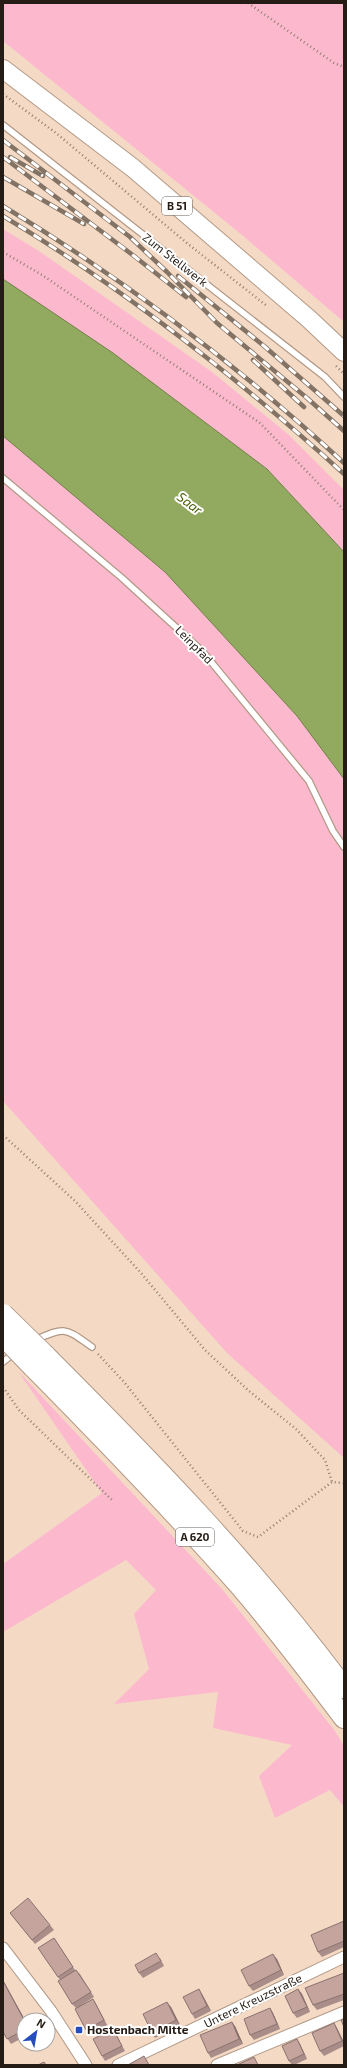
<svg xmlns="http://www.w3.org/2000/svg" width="347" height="2068" viewBox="0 0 347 2068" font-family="'Exo 2',sans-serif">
  <rect width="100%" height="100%" fill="#f4dac5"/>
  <path fill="#fcb9ce" d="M3 3H344V322L242 235 3 41Z
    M3 229 39 251 212 372 289 435 344 490V552L267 469 113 353 3 279Z
    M3 436 165 572 297 716 344 779V1458L227 1353 3 1101Z
    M18 1371 222 1589 335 1731 344 1746V1807L330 1790 275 1818 259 1776 292 1745 213 1728 218 1692 114 1704 149 1669 134 1614 156 1590 126 1560 3 1632V1564L102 1493Z"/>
  <path fill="#92aa5f" stroke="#717f49" d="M3 279 113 353 267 469 344 552V779L297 716 165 572 3 436Z"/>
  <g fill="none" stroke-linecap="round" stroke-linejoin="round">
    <defs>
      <path id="lane" d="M3 125 325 377 344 397
        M3 478 122 578 203 652 309 781 333 831 344 847
        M35 1340C66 1326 65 1328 92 1347
        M3 1362 14 1353"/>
      <path id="street" d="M3 1948 51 2011 86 2065
        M118 2065 344 1957
        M217 2065 344 2012"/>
      <path id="primary" d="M3 69 133 168 309 319 344 352"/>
      <path id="highway" d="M45 1355C152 1462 253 1566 344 1688
        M33 1367C103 1438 173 1510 239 1585 276 1628 310 1673 344 1718"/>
    </defs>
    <use href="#lane" stroke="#b29986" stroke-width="8"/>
    <use href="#street" stroke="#b29986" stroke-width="13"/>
    <use href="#primary" stroke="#b29986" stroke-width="20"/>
    <use href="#highway" stroke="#b29986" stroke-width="22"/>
    <path stroke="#917f71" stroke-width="2.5" stroke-dasharray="1 3" stroke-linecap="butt" d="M248 3 334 63 344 67
      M3 94 56 133 188 244 267 306
      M3 252 42 275 260 423 344 510
      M336 366 344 374
      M3 1135 75 1201 141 1273 205 1350 249 1391 296 1429 325 1460 332 1482
      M98 1354 124 1382 243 1531 258 1537 332 1482 344 1483
      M3 1387 19 1410 112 1500"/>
    <use href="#lane" stroke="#fff" stroke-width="5.5"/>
    <use href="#street" stroke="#fff" stroke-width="11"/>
    <use href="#primary" stroke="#fff" stroke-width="18"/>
    <use href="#highway" stroke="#fff" stroke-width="20"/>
    <defs>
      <path id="rail" d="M3 140 130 237 167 272 217 323 307 398 344 431
        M3 157 134 256 186 297
        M10 157 43 176
        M3 177 84 224
        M3 206C125 280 239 366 344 463
        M3 216C126 290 238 378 344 474
        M178 276 264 346 344 416
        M253 360 304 407"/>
    </defs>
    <use href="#rail" stroke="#837365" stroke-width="4.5"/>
    <use href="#rail" stroke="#fff" stroke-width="3" stroke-dasharray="9" stroke-linecap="butt"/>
    <defs>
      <path id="highway-bridge" d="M3 1314 45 1355
        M3 1336 33 1367"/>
    </defs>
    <use href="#highway-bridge" stroke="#b29986" stroke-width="22" stroke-linecap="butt"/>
    <use href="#highway-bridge" stroke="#fff" stroke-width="20"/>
  </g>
  <path fill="#a98d88" d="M10 1913 50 1925 54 1930 35 1944Z
    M344 1921V1947L322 1957 318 1952Z
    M54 1938 75 1970 80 1974 94 1997 80 2006 93 1999 96 2004 107 2025 90 2035 86 2030 76 2008 72 2004 60 1980 38 1948Z
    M160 1958 164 1966 143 1978 139 1973Z
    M277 1959 284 1975 253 1991 249 1986Z
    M344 1973V2000L317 2010 313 2005Z
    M3 1980 25 2020H24V2037L11 2044 3 2032Z
    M298 1989 302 1994 310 2012 297 2018 293 2013Z
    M202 1994 211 2011 195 2019 192 2014Z
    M171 2007 180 2025 155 2038 152 2033Z
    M270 2008 273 2013 280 2029 254 2040 250 2035Z
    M334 2023 337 2028 344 2042V2046L324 2056 320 2051Z
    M235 2026 243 2044 211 2058 208 2053Z
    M116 2034 125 2051 105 2061 102 2056Z
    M297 2039 300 2044 307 2059 294 2065H292L289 2061Z"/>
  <path fill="#8a736f" d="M273 1954 277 1959 284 1975 281 1970Z
    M3 1980 25 2020H24L3 1981Z
    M199 1989 202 1994 211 2011 207 2006Z
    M298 1989 302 1994 310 2012 307 2007Z
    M93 1999 96 2004 107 2025 104 2020Z
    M167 2002 171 2007 180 2025 176 2020Z
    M270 2008 273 2013 280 2029 277 2024Z
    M232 2022 235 2026 243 2044 239 2039Z
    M334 2023 337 2028 344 2043 342 2041Z
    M297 2039 300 2044 307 2059 304 2054Z"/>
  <path fill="#c5a49e" stroke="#8a736f" d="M28 1898 50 1925 32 1940 10 1913Z
    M344 1921V1941L318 1952 311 1935Z
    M54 1938 73 1967 58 1977 38 1948Z
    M156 1953 161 1961 139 1973 135 1965Z
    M273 1954 281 1970 249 1986 241 1970Z
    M76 1970 91 1992 72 2004 58 1981Z
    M344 1973V1994L313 2005 305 1988Z
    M3 1981 24 2020V2030L7 2039 3 2032Z
    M199 1989 207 2006 192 2014 183 1997Z
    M298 1989 307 2007 293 2013 285 1996Z
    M93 1999 104 2020 86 2030 75 2009Z
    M167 2002 176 2020 152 2033 143 2014Z
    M270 2008 277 2024 250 2035 244 2019Z
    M344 2019V2027L341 2020Z
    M232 2022 239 2039 208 2053 200 2035Z
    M334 2023 342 2041 320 2051 312 2033Z
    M113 2029 122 2046 102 2056 93 2039Z
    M297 2039 304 2054 289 2061 282 2046Z
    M144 2056 149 2065H128Z
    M254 2057 258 2065H237Z
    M44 2062 46 2065H38Z"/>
  <rect fill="#254ebc" stroke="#fff" stroke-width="1.5" x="75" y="2026" width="8" height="8" rx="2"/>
  <g text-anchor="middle" stroke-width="4" stroke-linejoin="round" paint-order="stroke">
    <g fill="#fff" stroke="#66605b" stroke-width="1">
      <rect x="162" y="197" width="30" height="18" rx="3"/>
      <rect x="176" y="1528" width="38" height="18" rx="3"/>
    </g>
    <g font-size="11" font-weight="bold" fill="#251c15">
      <text x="177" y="210">B 51</text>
      <text x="195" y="1541">A 620</text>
    </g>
    <g font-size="12" fill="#251c15" stroke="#fff">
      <text transform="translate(175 260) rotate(38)" y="4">Zum Stellwerk</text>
      <text transform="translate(194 645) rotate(45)" y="4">Leinpfad</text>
      <text transform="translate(253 2001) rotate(-26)" y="4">Untere Kreuzstraße</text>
    </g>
    <g font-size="12" font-weight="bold" fill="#251c15" stroke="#fff" text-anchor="start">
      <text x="87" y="2034">Hostenbach Mitte</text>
    </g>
    <g font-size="13" font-style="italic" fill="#475c02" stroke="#fff">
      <text transform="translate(190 503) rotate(37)" y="5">Saar</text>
    </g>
  </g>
  <rect width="347" height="2068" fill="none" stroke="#251c15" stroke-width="8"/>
  <g transform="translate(36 2032) rotate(31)"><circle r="19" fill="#ffffff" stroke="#a8a4a1"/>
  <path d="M0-3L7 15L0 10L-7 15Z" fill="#254ebc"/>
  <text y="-6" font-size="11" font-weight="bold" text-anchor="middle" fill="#251c15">N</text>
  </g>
</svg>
